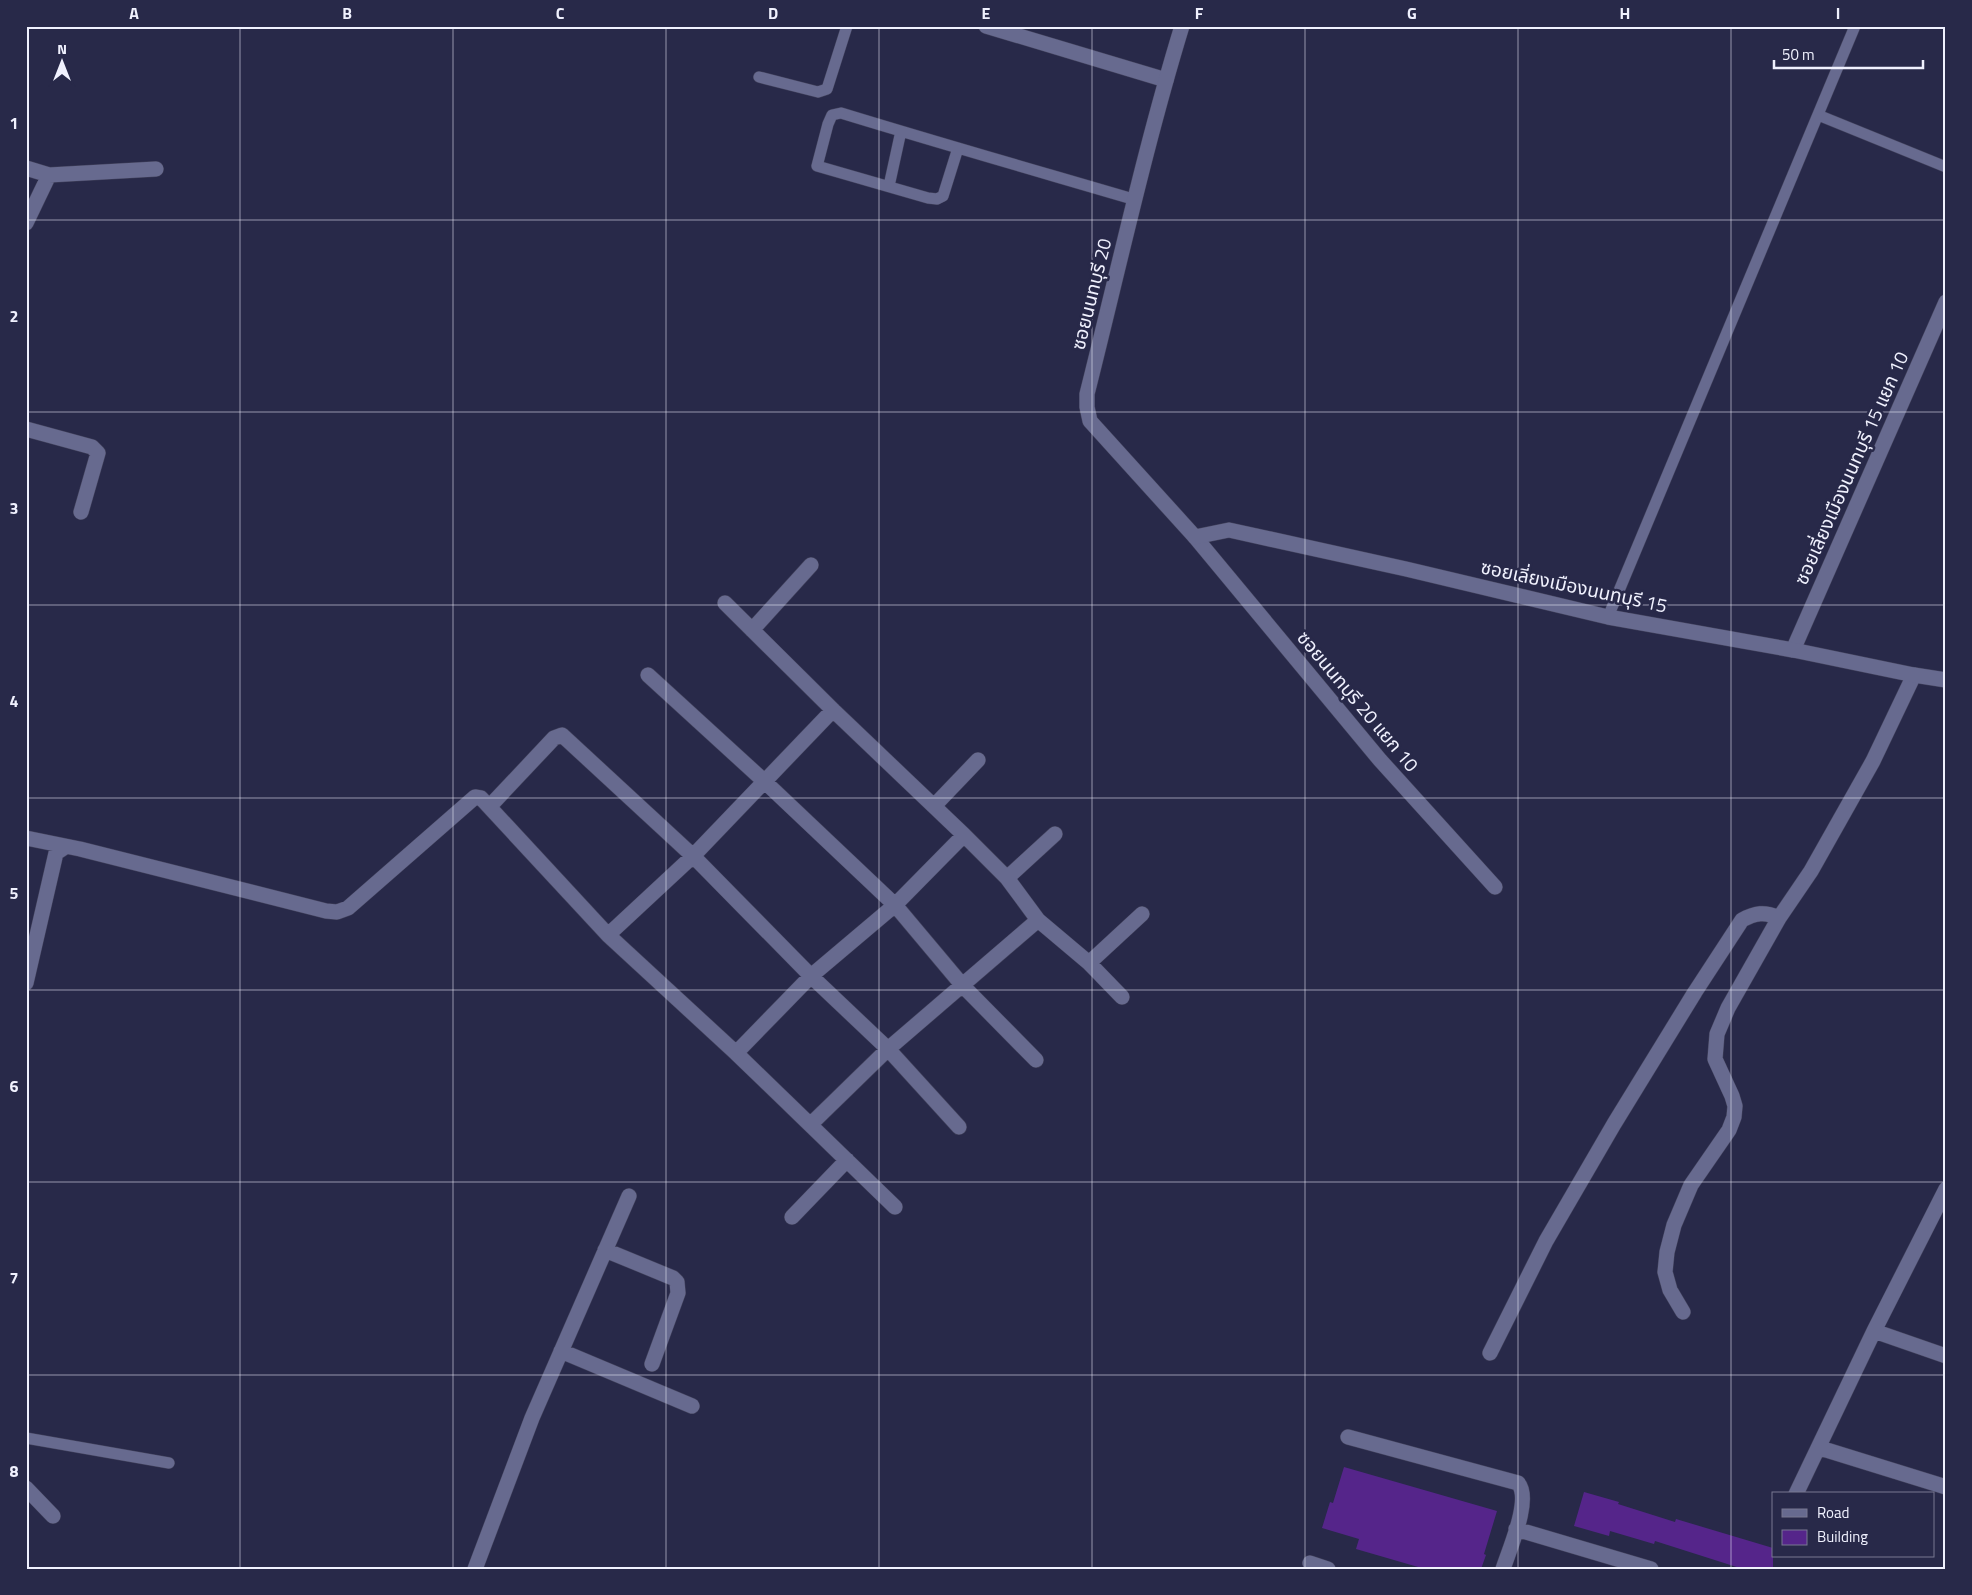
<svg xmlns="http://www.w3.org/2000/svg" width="1972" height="1595" viewBox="0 0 1972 1595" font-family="'Titillium Web','Noto Sans Thai',sans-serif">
  <rect width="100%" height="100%" fill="#282949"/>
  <path fill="#55258a" d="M1344 1467 1497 1511 1484 1554 1486 1555 1481 1569H1425L1356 1549 1359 1539 1322 1528 1330 1502 1333 1503Z
    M1584 1492 1619 1502 1618 1504 1675 1522 1676 1519 1773 1548V1569H1743L1655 1541 1654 1544 1610 1531 1609 1536 1574 1526Z"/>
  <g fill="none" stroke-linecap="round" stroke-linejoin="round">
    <defs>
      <path id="service" d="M759 77 818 92 827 89 847 26
        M1818 115 1946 167
        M958 148 943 196 937 199 928 198 817 166 828 124 832 115 841 113C939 143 1037 171 1136 200
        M889 186 901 131
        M1608 617 1855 26
        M26 1438 169 1463"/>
      <path id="minor" d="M986 26 1166 80
        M26 168 49 175 156 169
        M26 223 49 175
        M26 429 92 447 98 453 81 512
        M1195 537 1380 760 1495 887
        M725 603 833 710 964 835 1007 878 1038 920 1089 963 1122 997
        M752 630 811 565
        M1793 650 1946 302
        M648 675 764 781 895 905 963 986 1036 1060
        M490 806 554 738 562 735 693 856 811 976 888 1049 959 1127
        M934 806 978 760
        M26 838 80 849 326 911 337 912 348 908 475 797 481 798 608 935 736 1053 895 1207
        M1007 878 1055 834
        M608 935 693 856 833 710
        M1089 963 1142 914
        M26 983 56 853 65 847
        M736 1053 811 976 895 905 964 835
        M811 1124 888 1049 1038 920
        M792 1217 847 1160
        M605 1250 673 1278 677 1282 678 1293 652 1364
        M1683 1312 1670 1290 1665 1272 1667 1252 1674 1225 1691 1185 1729 1130 1734 1117 1735 1106 1732 1096 1715 1059 1717 1034 1728 1008 1779 918 1811 871 1873 761 1914 675
        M1874 1331 1946 1356
        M561 1351 692 1406
        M1490 1353 1546 1241 1614 1124 1695 992 1742 920C1755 913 1765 911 1779 918
        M1348 1437 1518 1483C1532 1499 1509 1550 1503 1569
        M1820 1448 1946 1487
        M26 1488 53 1516
        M1796 1494 1874 1331 1946 1189
        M1516 1529 1651 1569
        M1310 1563 1328 1569
        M475 1569 532 1418 629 1196"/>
      <path id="tertiary" d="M1182 26C1145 147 1118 271 1087 394V407L1090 421 1195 537 1229 530 1406 569 1608 617 1793 650 1914 675 1946 680"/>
    </defs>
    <use href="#service" stroke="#42425c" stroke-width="12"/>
    <use href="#minor" stroke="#42425c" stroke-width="16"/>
    <use href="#tertiary" stroke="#42425c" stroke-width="16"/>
    <use href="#service" stroke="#676a8f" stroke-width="11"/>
    <use href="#minor" stroke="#676a8f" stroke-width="15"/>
    <use href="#tertiary" stroke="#676a8f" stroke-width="15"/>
  </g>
  <path fill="none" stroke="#f0f1fe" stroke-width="1" stroke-opacity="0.55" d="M240 26V1569M453 26V1569M666 26V1569M879 26V1569M1092 26V1569M1305 26V1569M1518 26V1569M1731 26V1569M26 220H1946M26 412H1946M26 605H1946M26 798H1946M26 990H1946M26 1182H1946M26 1375H1946"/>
  <g text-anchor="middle" stroke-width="5" stroke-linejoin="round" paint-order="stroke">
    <g font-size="19" fill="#f0f1fe" stroke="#282949">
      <text transform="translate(1091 294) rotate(-76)" y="7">ซอยนนทบุรี 20</text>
      <text transform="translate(1851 468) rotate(-66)" y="7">ซอยเลี่ยงเมืองนนทบุรี 15 แยก 10</text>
      <text transform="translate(1574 586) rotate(12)" y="7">ซอยเลี่ยงเมืองนนทบุรี 15</text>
      <text transform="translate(1358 701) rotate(50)" y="7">ซอยนนทบุรี 20 แยก 10</text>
    </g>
  </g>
  <rect width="1972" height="1595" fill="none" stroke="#282949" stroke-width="55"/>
  <rect x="1772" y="1492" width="162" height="65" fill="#282949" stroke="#787991"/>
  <rect x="1782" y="1509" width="25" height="8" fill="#676a8f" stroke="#787991"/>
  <text x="1817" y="1518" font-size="15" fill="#f0f1fe">Road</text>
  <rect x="1782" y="1530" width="25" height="15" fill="#55258a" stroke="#787991"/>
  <text x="1817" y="1542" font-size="15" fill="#f0f1fe">Building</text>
  <g transform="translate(62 62)" stroke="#282949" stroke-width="4" paint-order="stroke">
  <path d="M0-4L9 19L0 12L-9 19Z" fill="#f0f1fe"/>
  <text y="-8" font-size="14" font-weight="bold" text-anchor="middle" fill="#f0f1fe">N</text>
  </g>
  <path d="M1774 60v8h149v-8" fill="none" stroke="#f0f1fe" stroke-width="2.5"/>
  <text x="1782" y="60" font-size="15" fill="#f0f1fe" stroke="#282949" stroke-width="4" paint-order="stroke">50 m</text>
  <rect x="28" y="28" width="1916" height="1540" fill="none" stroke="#f0f1fe" stroke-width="2"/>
  <g font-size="16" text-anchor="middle" font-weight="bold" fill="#f0f1fe">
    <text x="134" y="19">A</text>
    <text x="347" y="19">B</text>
    <text x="560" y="19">C</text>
    <text x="773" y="19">D</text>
    <text x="986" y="19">E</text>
    <text x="1199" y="19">F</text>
    <text x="1412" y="19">G</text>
    <text x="1625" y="19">H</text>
    <text x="1838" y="19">I</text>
    <text x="14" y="129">1</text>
    <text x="14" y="322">2</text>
    <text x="14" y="514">3</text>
    <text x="14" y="707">4</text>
    <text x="14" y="899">5</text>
    <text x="14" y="1092">6</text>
    <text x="14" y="1284">7</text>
    <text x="14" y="1477">8</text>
  </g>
</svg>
